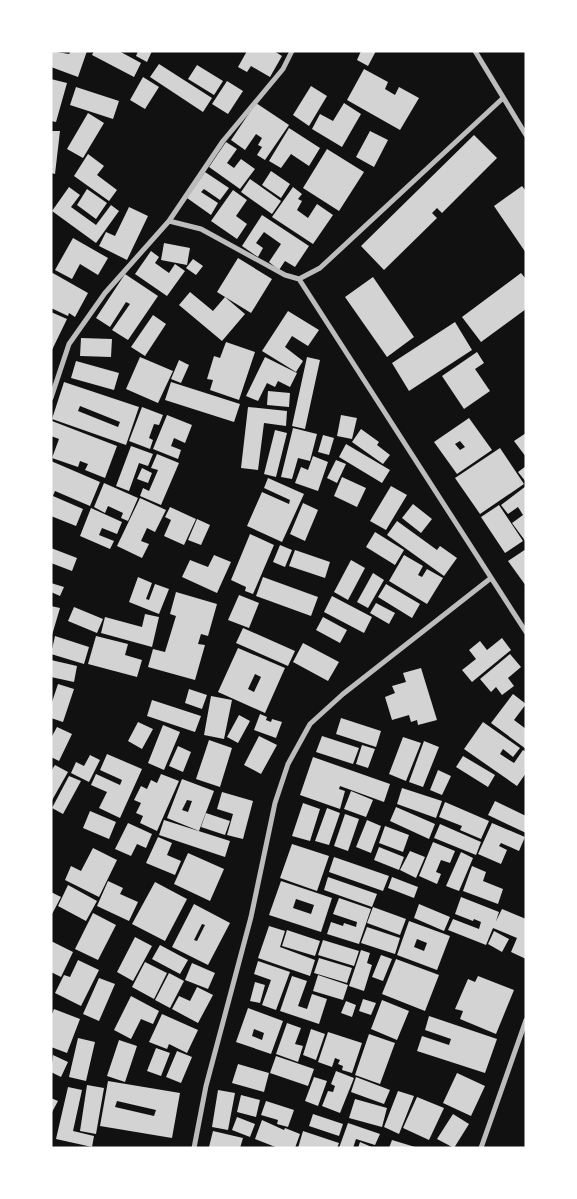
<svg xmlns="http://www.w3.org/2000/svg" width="577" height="1199" viewBox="0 0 577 1199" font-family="Cabin,sans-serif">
  <rect width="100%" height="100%" fill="#111"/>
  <path fill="#d3d3d3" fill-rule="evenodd" d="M51 51 69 54 71 51H87L78 77 51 67Z
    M94 51H119L141 63 134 77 92 55Z
    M138 51H152L147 62 136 56Z
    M247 51H274L282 56 270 77 251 66 247 72 238 67Z
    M361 51H376L368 66 357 60Z
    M159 64 212 98 203 112 150 77Z
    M197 65 223 81 214 95 188 79Z
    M364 69 388 82 385 89 395 95 399 87 419 98 400 130 347 100Z
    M143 77 159 87 145 109 130 100Z
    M51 79 67 83 56 122 51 121Z
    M227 81 243 91 228 114 212 104Z
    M311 86 327 96 309 126 293 115Z
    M76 87 119 101 113 119 70 105Z
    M256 103 289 125 265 160 257 155 262 147 258 145 262 138 256 134 245 150 231 140Z
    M344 103 361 114 342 147 312 129 320 114 333 121Z
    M88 113 104 123 83 158 67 149Z
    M289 128 320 148 309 166 291 154 281 168 269 161Z
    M51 131H60L55 174 51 173Z
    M370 131 388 140 374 167 356 157Z
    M474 135 497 158 442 213 437 208 432 213 437 218 384 270 361 246Z
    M226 142 237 149 227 163 234 168 241 159 255 169 240 189 209 167Z
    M327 149 364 172 339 211 303 188Z
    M88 154 104 166 97 175 117 190 109 201 74 176Z
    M271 171 290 184 281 198 262 185Z
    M205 172 229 188 220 200 204 189 201 192 218 203 211 215 187 198Z
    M250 179 281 201 272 214 241 192Z
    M522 186 526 191V253L494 206Z
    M69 187 80 195 71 207 96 225 111 205 119 211 96 243 52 211Z
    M293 187 302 194 298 199 302 201 297 210 308 218 317 204 333 215 313 244 272 217Z
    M87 189 107 203 96 219 77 205Z
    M233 190 247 200 236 216 247 224 237 239 211 221Z
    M129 207 148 216 127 260 99 246 106 232 115 236Z
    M262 215 309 246 295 267 285 261 279 270 269 262 281 244 264 232 256 243 263 248 258 257 242 246Z
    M73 238 108 258 98 275 80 264 72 279 55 270Z
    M164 243 190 248 187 265 161 260Z
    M151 251 159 257 155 263 169 273 175 264 185 271 167 296 135 274Z
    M238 258 272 279 251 313 217 292Z
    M193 259 203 266 196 275 186 268Z
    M51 272 88 293 75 317 69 313 68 316 51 308Z
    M521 273 526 279V309L481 342 462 317Z
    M125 274 158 296 128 340 112 330 130 304 126 302 110 327 96 318Z
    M373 277 414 337 387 357 345 297Z
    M190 292 213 311 225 297 245 314 222 341 179 305Z
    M288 311 319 330 308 346 292 336 285 347 303 361 296 372 262 351Z
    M51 312 67 319 51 352Z
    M153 315 166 324 145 356 131 347Z
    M455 322 472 350 409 391 392 363Z
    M81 338 112 339 111 357 80 356Z
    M226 342 255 352 239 400 210 390 213 380 207 379 214 356 220 358Z
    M477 352 484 363 475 369 490 391 464 409 442 376Z
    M140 357 173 371 158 403 126 389Z
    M265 357 297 373 290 387 278 381 275 387 267 383 258 401 246 396Z
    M307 357 320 360 305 429 292 426Z
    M179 360 189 365 181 383 171 379Z
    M76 361 119 373 114 390 71 378Z
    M64 382 139 407 126 445 52 419ZM80 406 120 422 118 427 78 411Z
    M171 382 240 404 234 422 165 400Z
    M268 391 290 393 289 407 267 405Z
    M142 407 163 415 159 425 154 424 149 438 153 440 150 449 129 441Z
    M248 407 287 411 286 426 264 423 258 470 241 468Z
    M167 415 192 425 185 443 174 438 171 446 181 450 178 459 153 449Z
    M341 415 357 418 352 439 337 436Z
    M469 418 492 450 457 474 434 442ZM460 441 465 447 460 450 455 444Z
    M52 421 117 446 105 478 85 470 88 464 80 461 78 467 52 458 59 439 51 436Z
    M293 428 317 434 310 461 298 458 292 479 281 477Z
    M361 429 379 442 377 445 390 455 383 464 352 442Z
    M275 430 287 433 276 477 264 474Z
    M526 433V457L514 441Z
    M323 435 334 438 329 455 318 452Z
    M346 444 390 470 382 483 339 457Z
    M131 446 153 454 148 466 139 463 129 491 116 486Z
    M500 448 524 484 480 514 455 478Z
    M157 454 179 463 161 505 140 496 143 488 149 491 158 470 151 468Z
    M313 456 328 462 318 491 295 483 301 467 308 470Z
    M336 460 346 464 337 483 327 478Z
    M51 461 100 482 90 506 55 491 53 496 83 509 76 526 51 516Z
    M526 466V482L518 472Z
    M142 468 152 473 148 483 137 479Z
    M342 477 366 488 357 507 334 496Z
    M268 478 304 494 282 542 247 526 262 492 289 504 290 500 264 488Z
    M104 483 138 498 128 521 121 518 123 513 108 506 105 513 94 507Z
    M391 486 407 495 386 530 370 521Z
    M526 486V542L512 523 523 515 518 507 508 514 501 505Z
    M140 498 166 510 155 532 147 528 141 541 149 544 142 558 117 546Z
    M303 503 318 510 305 541 290 534Z
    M413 504 432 519 421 533 402 518Z
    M499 505 523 541 505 553 481 517Z
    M170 507 196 519 184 545 164 536 171 520 165 517Z
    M91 508 122 522 117 534 102 528 99 535 114 541 110 549 80 536Z
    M197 519 210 525 201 545 188 540Z
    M397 521 437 550 440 546 457 558 444 576 387 535Z
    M375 532 404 550 395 565 366 547Z
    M250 534 274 545 253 594 245 591 246 587 231 580Z
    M280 545 292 550 285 567 273 562Z
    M51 548 77 558 72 571 51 563Z
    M526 549V586L508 561Z
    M295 550 330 562 325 578 289 566Z
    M214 555 231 562 217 593 182 577 190 560 208 567Z
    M404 555 423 566 418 575 422 577 427 569 443 578 427 604 389 581Z
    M351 560 365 568 348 600 334 592Z
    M373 573 384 580 368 608 357 602Z
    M138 577 152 583 146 599 149 600 155 584 169 589 159 614 129 602Z
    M263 577 318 597 311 616 256 596Z
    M51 583 64 587 60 596 51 592Z
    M386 584 420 604 412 618 378 597Z
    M176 592 217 604 208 636 201 634 198 644 205 645 195 680 148 667 153 649 165 652 176 616 170 614Z
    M239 595 259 603 249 628 228 620Z
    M332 596 372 617 364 633 324 612Z
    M376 603 395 613 389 624 370 613Z
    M51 606 60 608 52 635H51Z
    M74 607 103 619 97 633 68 621Z
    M145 614 159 617 152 647 101 633 105 617 142 627Z
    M323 617 347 630 340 643 316 630Z
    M243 628 295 651 288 666 236 643Z
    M55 636 89 647 84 664 51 654Z
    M96 636 128 644 125 655 142 660 137 677 88 664Z
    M502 638 511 650 472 682 462 670 476 659 469 650 480 641 487 650Z
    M303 643 339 662 328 681 293 662Z
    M238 648 285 668 265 713 218 692ZM255 674 261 677 254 692 248 689Z
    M510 654 521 667 508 678 514 686 502 695 496 687 491 692 480 679Z
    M51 660 77 666 74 682 51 677Z
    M421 668 437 720 418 725 417 720 411 722 409 715 392 720 385 697 395 693 392 686 406 682 403 673Z
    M58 684 74 689 63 722 51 718V705Z
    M189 689 207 695 202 709 185 703Z
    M513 694 526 704 514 720 526 729V749L491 723Z
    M211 696 232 700 224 739 204 735Z
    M152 700 201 716 195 732 147 716Z
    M260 714 267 717 266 720 271 722 272 719 282 722 276 738 254 730Z
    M239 715 250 721 238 743 227 737Z
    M341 718 381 731 376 747 336 734Z
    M138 722 153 729 142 749 128 741Z
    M483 722 520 748 513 757 503 749 500 754 514 763 523 750 526 752V773L517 786 464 749Z
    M163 725 180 732 164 770 148 763Z
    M57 727 72 734 59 761 51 757V738Z
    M259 736 277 745 261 774 244 765Z
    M322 736 359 748 353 764 316 752Z
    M403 737 421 743 406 781 389 774Z
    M209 740 232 748 220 787 196 779Z
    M424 741 439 747 423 787 409 782Z
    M362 745 375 749 368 768 356 764Z
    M178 746 191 752 183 772 169 766Z
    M107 754 142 769 120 818 99 808 107 792 91 785 96 774 120 785 122 780 100 770Z
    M90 755 100 760 89 782 71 773 76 762 84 766Z
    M463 756 495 775 488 787 456 767Z
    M313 757 390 784 384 802 340 786 339 789 345 791 340 809 300 795Z
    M55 765 68 772 51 802V771Z
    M438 770 451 776 442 795 430 790Z
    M161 774 179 781 157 831 140 823 143 816 136 813 141 803 134 800 141 786 147 789 151 780 157 783Z
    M69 776 81 781 63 814 52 808Z
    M182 779 214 791 199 831 167 818ZM187 800 192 801 188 812 182 810Z
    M402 788 442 801 436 818 397 804Z
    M351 791 373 800 366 817 344 809Z
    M222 792 253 801 243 839 227 835 233 814 217 809Z
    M495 801 526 816V833L488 815Z
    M445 802 489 821 481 839 460 830 462 826 439 817Z
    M303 803 320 809 310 841 292 836Z
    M396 807 435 824 429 839 390 821Z
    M327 808 340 813 329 845 315 841Z
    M90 811 116 822 109 839 83 828Z
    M206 813 230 821 225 835 201 827Z
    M345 814 359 819 348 851 334 846Z
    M164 820 230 841 225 857 159 835Z
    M367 820 381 826 371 853 356 847Z
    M128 823 152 834 146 848 137 844 131 856 115 849Z
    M492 823 525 837 519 851 501 843 499 846 507 850 501 864 478 854Z
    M440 824 481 842 476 855 434 838Z
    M385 826 409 835 403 852 379 843Z
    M158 837 172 843 167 855 181 861 175 875 146 863Z
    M433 842 455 851 450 863 441 860 436 872 441 874 437 884 419 876Z
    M292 844 329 856 317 891 280 878Z
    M379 847 404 857 399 870 374 860Z
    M93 848 117 860 99 897 65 880 71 866 81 871Z
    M410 851 425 857 416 878 400 870Z
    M461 852 473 858 459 891 446 886Z
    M188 853 224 869 210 901 174 884Z
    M334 857 389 876 383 891 329 872Z
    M472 866 486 872 483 881 503 889 498 904 463 891Z
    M328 877 377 894 372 907 324 890Z
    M392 877 418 887 414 898 388 888Z
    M108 881 123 888 120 894 138 902 129 921 97 906Z
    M281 881 332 898 321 932 269 915ZM296 899 314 905 311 914 293 908Z
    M155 882 187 899 165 941 132 924Z
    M68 885 97 901 86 921 58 906Z
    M51 892 61 897 51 916Z
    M461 897 499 912 496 921 502 909 526 919V959L511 952 517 938 493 928 486 945 448 930 453 919 479 929 481 922 474 919 473 921 455 914Z
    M339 898 371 909 359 944 327 934 331 922 343 926 344 923 356 927 357 922 333 914Z
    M194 904 230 923 208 965 172 947ZM202 924 205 925 197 941 194 940Z
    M419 904 450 917 444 931 414 918Z
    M373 907 406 919 400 935 367 923Z
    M93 913 116 925 98 960 75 949Z
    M409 921 450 936 437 970 397 955ZM417 939 427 943 424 951 414 947Z
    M269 926 285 931 280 947 315 960 310 976 258 958Z
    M367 927 400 938 395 954 361 943Z
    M287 930 320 941 315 956 282 946Z
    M494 931 509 939 502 952 488 944Z
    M135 937 152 946 133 981 117 972Z
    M323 940 359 951 354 966 318 955Z
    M51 941 73 952 61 977 51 972Z
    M160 945 188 960 180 974 152 959Z
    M361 950 370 953 367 963 372 965 364 991 349 986Z
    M381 955 392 959 383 981 372 977Z
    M319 958 352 968 347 983 314 973Z
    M396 959 439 975 425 1011 382 994Z
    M78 960 99 970 81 1006 55 993 64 975 70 977Z
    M258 961 290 972 276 1010 262 1005 271 980 254 974Z
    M145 962 167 973 154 999 132 987Z
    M192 963 215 973 208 989 185 980Z
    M169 973 184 981 170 1008 155 1000Z
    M318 975 348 985 343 1000 313 991Z
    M292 976 307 981 298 1006 307 1009 312 994 327 999 319 1024 280 1011Z
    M478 976 514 990 496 1034 460 1019 463 1011 455 1009 468 979 475 982Z
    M99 978 115 984 99 1021 83 1014Z
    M255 982 265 985 260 1003 250 1001Z
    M197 987 213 995 198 1023 172 1009 179 996 190 1001Z
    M131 996 159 1011 153 1024 141 1019 131 1039 114 1030Z
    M363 999 376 1003 371 1015 359 1011Z
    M382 1000 409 1011 397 1040 371 1029Z
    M346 1001 356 1005 352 1017 341 1013Z
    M248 1008 283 1021 271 1054 236 1042ZM254 1029 264 1033 262 1040 252 1036Z
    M54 1009 80 1019 67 1053 51 1047V1017Z
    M162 1014 198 1030 187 1053 169 1044 167 1049 149 1042Z
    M429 1016 497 1039 485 1073 417 1051 422 1036 449 1045 451 1039 425 1030Z
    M287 1023 301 1028 295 1044 303 1046 298 1062 276 1054Z
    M311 1029 325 1034 316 1060 303 1055Z
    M328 1032 362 1043 352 1073 342 1070 343 1066 338 1064 340 1060 335 1058 332 1067 318 1062Z
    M369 1034 395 1043 380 1084 355 1075Z
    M78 1038 95 1042 86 1081 69 1077Z
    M119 1040 137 1046 125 1082 107 1076Z
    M156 1048 170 1053 161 1076 147 1071Z
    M177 1051 192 1057 181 1083 166 1077Z
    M53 1055 68 1062 61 1077 51 1072Z
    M276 1056 314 1069 308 1086 270 1073Z
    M238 1064 269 1073 264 1092 232 1083Z
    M336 1071 354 1078 340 1113 322 1106 328 1091 333 1092 335 1086 331 1084Z
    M457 1073 485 1086 471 1116 443 1103Z
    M314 1077 327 1081 318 1106 305 1101Z
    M356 1077 390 1090 384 1104 351 1092Z
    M108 1081 180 1093 172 1138 100 1126ZM117 1101 156 1110 154 1116 115 1107Z
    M87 1085 104 1088 96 1134 80 1131Z
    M68 1087 82 1090 73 1131 94 1136 92 1147 56 1139Z
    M218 1090 235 1093 228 1130 212 1127Z
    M398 1091 414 1096 399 1134 384 1127Z
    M241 1095 260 1100 256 1117 237 1112Z
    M417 1097 444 1108 429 1140 403 1128Z
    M51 1098 58 1101 51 1114Z
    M355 1099 387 1108 382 1127 349 1118Z
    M266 1101 294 1110 288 1127 277 1124 278 1120 261 1115Z
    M313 1114 343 1124 339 1136 309 1126Z
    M453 1114 469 1124 454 1148 437 1139Z
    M237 1117 255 1124 250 1137 232 1130Z
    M262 1120 284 1130 285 1128 300 1134 295 1148H278L255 1139Z
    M348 1123 380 1134 375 1145 356 1139 353 1148H339Z
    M213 1131 243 1138 240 1148 209 1147Z
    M303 1131 339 1143 337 1148H298Z
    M392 1140 415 1147V1148H389Z
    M360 1142 374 1148H358Z"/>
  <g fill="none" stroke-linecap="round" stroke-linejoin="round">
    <path stroke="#bcbcbc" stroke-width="5" d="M475 51 526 135
      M169 221 223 141 283 69 292 51
      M299 279 320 268 502 99
      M51 398 69 344 105 293 169 221 201 229 285 275 299 279 526 632
      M194 1148 206 1086 251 917 275 803 288 764 310 724 343 694 491 578
      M481 1148 526 1020"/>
  </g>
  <rect width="577" height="1199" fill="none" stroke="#ffffff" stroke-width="105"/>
</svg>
